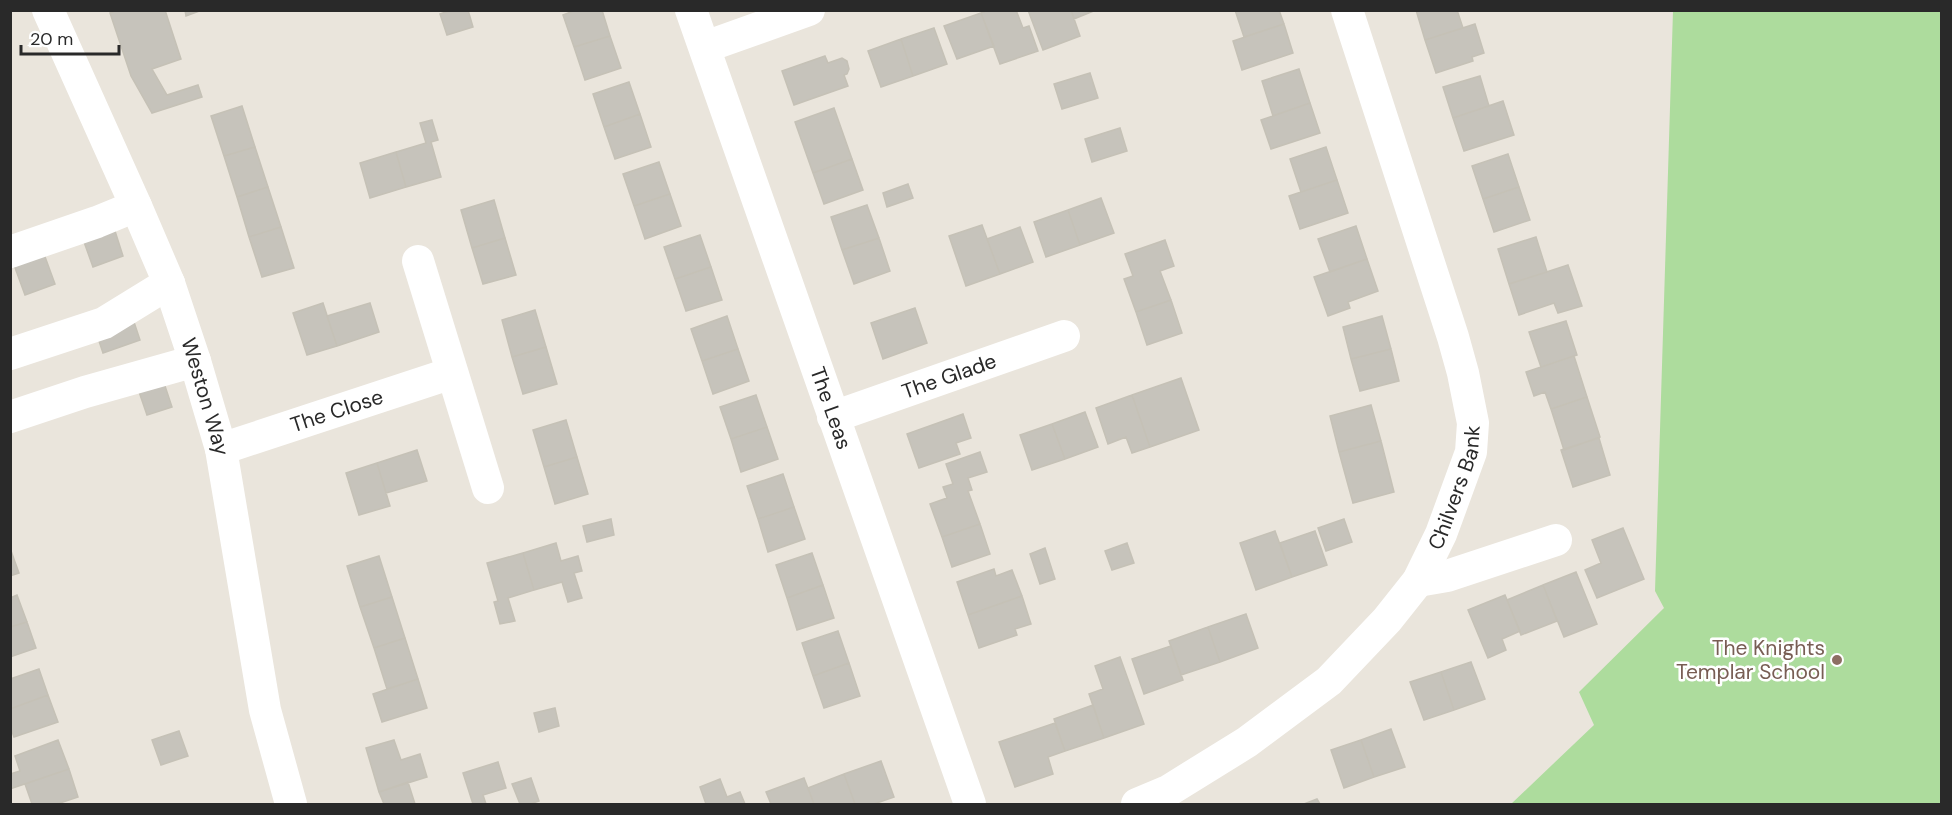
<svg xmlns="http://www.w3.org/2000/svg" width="1952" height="815" viewBox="0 0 1952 815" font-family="'DM Sans',sans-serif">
  <rect width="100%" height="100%" fill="#eae5dc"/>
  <path fill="#addc9d" d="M1673 11H1941V804H1511L1594 725 1579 692 1664 608 1655 591Z"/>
  <path fill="#c6c3bb" stroke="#c5c1b6" stroke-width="1.5" d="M117 10H165L181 59 152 69 167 95 198 85 202 97 152 113 131 76 110 13Z
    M185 10H202L186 16Z
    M451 10H468L473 27 447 35 440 14Z
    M576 10H602L610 36 574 47 563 15Z
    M988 10H1016L1023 28 1029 26 1038 51 1000 64 981 13Z
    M1028 10H1071L1080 36 1043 50Z
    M1071 10H1096L1074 19Z
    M1235 10H1279L1284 24 1244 37Z
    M1416 10H1457L1463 28 1425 40Z
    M981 13 994 46 957 59 944 26Z
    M1284 24 1293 53 1242 70 1233 41Z
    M1475 24 1484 53 1472 57 1473 61 1436 73 1425 40Z
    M934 28 947 64 913 76 901 39Z
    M610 36 621 68 585 80 574 47Z
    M901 39 913 76 881 87 868 51Z
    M825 56 828 63 842 58 847 61 849 69 847 74 844 75 848 86 794 105 782 71Z
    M1299 69 1310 103 1273 116 1262 81Z
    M1090 73 1098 98 1062 109 1054 84Z
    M1480 76 1489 106 1453 118 1443 87Z
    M629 82 640 114 604 127 593 94Z
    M1503 101 1514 135 1464 151 1453 118Z
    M1310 103 1320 133 1271 149 1261 120Z
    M242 106 255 147 224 156 211 116Z
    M834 108 852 159 813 173 795 122Z
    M640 114 651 147 615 159 604 127Z
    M432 120 438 140 431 142 441 177 406 187 396 152 426 143 420 123Z
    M1120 128 1127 151 1092 162 1085 139Z
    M255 147 268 187 237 197 224 156Z
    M1326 147 1337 180 1301 192 1290 159Z
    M396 152 406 187 370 198 360 163Z
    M1508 154 1519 187 1483 199 1472 166Z
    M852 159 863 190 824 204 813 173Z
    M659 162 670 194 634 206 623 174Z
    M1337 180 1348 213 1300 229 1289 196Z
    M908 184 913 198 887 207 883 193Z
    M268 187 281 227 249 237 237 197Z
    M1519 187 1530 220 1494 232 1483 199Z
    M670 194 681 226 645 239 634 206Z
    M1101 198 1114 233 1080 245 1068 210Z
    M494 200 505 238 472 248 461 210Z
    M867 205 879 238 842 250 831 217Z
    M1068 210 1080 245 1046 257 1034 222Z
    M982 225 1000 274 966 286 949 236Z
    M1356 226 1367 259 1330 272 1318 239Z
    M281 227 294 268 262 277 249 237Z
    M1020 227 1033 262 1000 274 987 239Z
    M115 231 123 256 93 267 84 242Z
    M700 235 711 267 675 279 664 247Z
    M1536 237 1547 272 1509 284 1498 249Z
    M505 238 516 275 483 284 472 248Z
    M879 238 890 271 854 284 842 250Z
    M1165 240 1174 266 1160 271 1171 300 1136 312 1124 279 1133 276 1125 254Z
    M44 254 55 284 25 295 14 265Z
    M1367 259 1378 291 1348 302 1350 308 1328 316 1314 277Z
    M1568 265 1582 306 1558 313 1554 303 1519 315 1509 284Z
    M711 267 722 300 686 311 675 279Z
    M1171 300 1182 333 1147 345 1136 312Z
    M323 303 337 346 307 355 293 313Z
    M370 303 379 332 337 346 327 316Z
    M915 308 927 343 883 359 871 323Z
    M535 310 546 347 512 357 502 320Z
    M727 316 738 349 702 361 691 329Z
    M1382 316 1391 349 1351 359 1343 327Z
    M133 319 140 340 103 353 96 332Z
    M1566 321 1577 355 1541 367 1529 332Z
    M546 347 557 384 523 394 512 357Z
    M738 349 749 381 713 394 702 361Z
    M1391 349 1399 381 1360 391 1351 359Z
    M1574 356 1587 397 1551 409 1545 392 1534 396 1526 372Z
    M162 377 172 407 147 415 137 386Z
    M1181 378 1199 430 1150 447 1132 395Z
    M756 395 767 427 731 439 720 407Z
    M1132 395 1150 447 1132 453 1126 437 1108 444 1096 408Z
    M1587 397 1600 437 1564 450 1551 409Z
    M1371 405 1381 441 1339 452 1330 416Z
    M1085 412 1098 447 1065 459 1052 424Z
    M963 414 971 438 956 443 960 454 919 468 907 434Z
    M566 420 577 457 544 467 533 430Z
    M1052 424 1065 459 1032 470 1020 435Z
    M767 427 778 459 741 472 731 439Z
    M1599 438 1610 475 1573 487 1561 450Z
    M1381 441 1394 492 1353 503 1339 452Z
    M417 450 427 481 386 493 377 463Z
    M980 452 987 472 968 478 972 490 968 491 980 524 942 537 930 504 947 498 943 487 953 484 946 464Z
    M577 457 588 494 555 504 544 467Z
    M377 463 390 506 359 515 346 473Z
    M783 474 794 507 758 519 747 486Z
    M794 507 805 539 768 552 758 519Z
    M611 519 614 535 587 542 583 526Z
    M1344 519 1352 542 1326 551 1318 528Z
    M980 524 990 554 952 567 942 537Z
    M1623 528 1644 579 1597 598 1585 570 1601 563 1592 540Z
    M1275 531 1292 577 1256 590 1240 543Z
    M1315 531 1327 565 1292 577 1280 543Z
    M556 543 561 561 578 556 582 571 574 573 582 598 568 602 562 582 534 590 523 553Z
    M1127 543 1134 563 1112 570 1105 551Z
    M10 548 19 573 10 576Z
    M1045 548 1055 579 1040 584 1030 554Z
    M523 553 534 590 508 598 515 621 500 624 494 602 498 601 487 563Z
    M812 553 823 585 787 598 776 565Z
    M379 556 392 597 360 607 347 566Z
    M994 569 996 576 1012 570 1022 596 968 615 957 582Z
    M1576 572 1597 624 1564 637 1543 585Z
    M823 585 834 618 797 630 787 598Z
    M1543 585 1557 621 1521 635 1507 600Z
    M17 595 27 622 10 627V598Z
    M1505 595 1520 631 1502 639 1506 650 1488 658 1468 610Z
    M1022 596 1031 624 1015 629 1017 635 979 648 968 615Z
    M392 597 405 638 374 648 360 607Z
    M1246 614 1258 648 1220 662 1208 627Z
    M27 622 36 648 10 657V627Z
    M1208 627 1220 662 1181 675 1169 641Z
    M838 631 849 663 813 676 802 643Z
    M405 638 418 679 387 689 374 648Z
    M1171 646 1183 680 1144 694 1132 659Z
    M1120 657 1144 724 1104 738 1089 694 1103 689 1095 666Z
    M1471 662 1485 699 1454 710 1441 672Z
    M849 663 860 696 824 708 813 676Z
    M39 669 48 695 10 709V679Z
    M1441 672 1454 710 1424 720 1410 682Z
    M418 679 427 708 382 722 373 694Z
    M48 695 58 722 14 737 10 726V709Z
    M1093 705 1104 738 1065 751 1054 719Z
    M555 708 559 726 539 732 534 713Z
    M1055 723 1065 751 1048 757 1053 774 1015 787 999 742Z
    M1391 729 1405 767 1374 777 1361 740Z
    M179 731 188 756 161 765 152 740Z
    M58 740 69 769 10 789V774L20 771 15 756Z
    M394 740 401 760 420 754 427 777 379 792 366 748Z
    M1361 740 1374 777 1344 788 1331 750Z
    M881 761 894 797 874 804H855L844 774Z
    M498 762 506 788 483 795 486 804H473L463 773Z
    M69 769 78 797 57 804H32L25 784Z
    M844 774 855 804H814L808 788Z
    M531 778 539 801 530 804H520L512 784Z
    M804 778 814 804H771L766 792Z
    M720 779 727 797 740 792 745 804H706L700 787Z
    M408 782 415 804H384L379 792Z
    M1317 799 1320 804H1304Z"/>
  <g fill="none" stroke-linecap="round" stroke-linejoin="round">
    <g stroke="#fff" stroke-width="32">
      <path id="s1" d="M48 10 136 206 169 283 195 361 221 449 265 710 291 804"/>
      <path id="s2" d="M691 10 970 804"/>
      <path d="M705 47 809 10"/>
      <path d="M10 252 97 222 136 206"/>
      <path d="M418 261 488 488"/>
      <path d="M10 354 104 323 169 283"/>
      <path d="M10 417 85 392 195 361"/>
      <path id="s3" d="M833 417 1064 336"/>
      <path id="s4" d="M221 449 452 373"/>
      <path d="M1418 581 1447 576 1556 540"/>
      <path id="s5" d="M1137 804 1168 791 1247 742 1329 681 1387 620 1418 581 1441 534 1471 452 1473 423 1463 373 1453 337 1347 10"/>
    </g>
  </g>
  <circle fill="#8d6e63" stroke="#fff" stroke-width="2" cx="1837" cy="660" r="6"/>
  <g text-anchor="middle" stroke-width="5" stroke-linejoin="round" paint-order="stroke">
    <g font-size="21" fill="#292929" stroke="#fff">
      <text dy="7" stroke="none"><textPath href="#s3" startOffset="123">The Glade</textPath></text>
      <text dy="7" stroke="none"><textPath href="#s1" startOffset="418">Weston Way</textPath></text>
      <text dy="7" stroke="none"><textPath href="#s2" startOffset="422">The Leas</textPath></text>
      <text dy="7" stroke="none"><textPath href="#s4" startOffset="122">The Close</textPath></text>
      <text dy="7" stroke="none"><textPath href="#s5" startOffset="464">Chilvers Bank</textPath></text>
    </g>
    <g font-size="21" fill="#785e54" stroke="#fff" text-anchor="end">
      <text x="1825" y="655">The Knights<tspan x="1825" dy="24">Templar School</tspan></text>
    </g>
  </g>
  <rect width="1952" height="815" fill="none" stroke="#292929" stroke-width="24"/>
  <path d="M21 45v9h98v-9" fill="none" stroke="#292929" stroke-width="3"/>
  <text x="30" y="45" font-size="18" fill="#292929" stroke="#ffffff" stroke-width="4.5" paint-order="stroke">20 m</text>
</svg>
